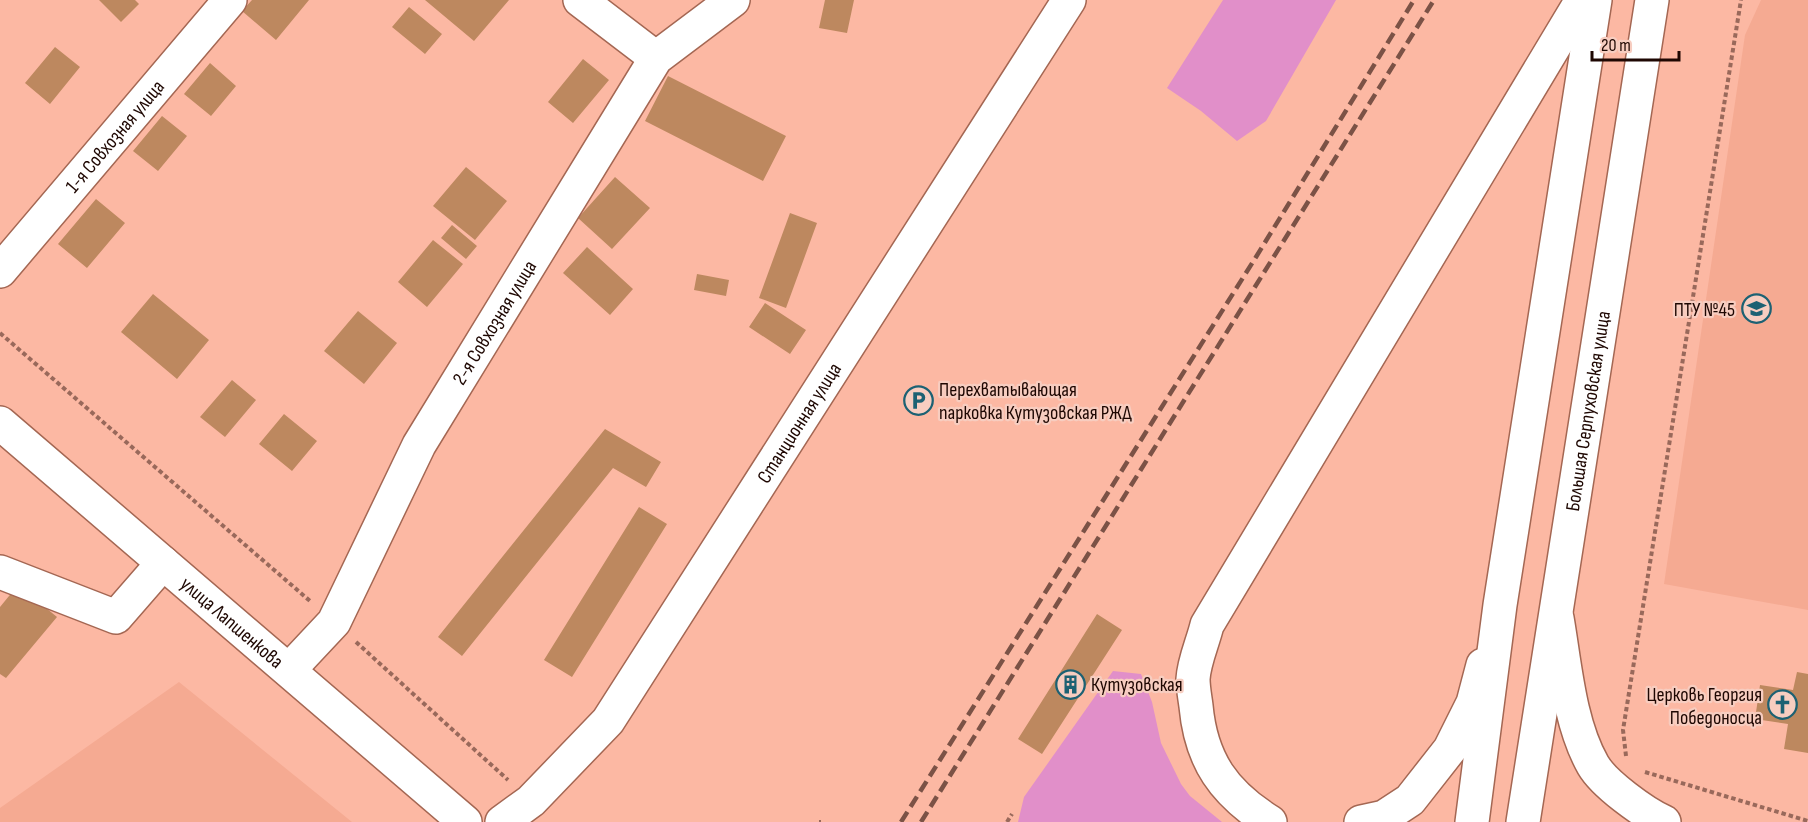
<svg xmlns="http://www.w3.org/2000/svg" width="1808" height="822" viewBox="0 0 1808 822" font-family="'Sofia Sans Condensed',sans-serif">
  <rect width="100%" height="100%" fill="#fcb8a3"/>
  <path fill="#f5aa92" d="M1761 0H1808V610L1664 584 1745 35Z
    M179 682 352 822H0V808Z"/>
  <path fill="#e18fc9" d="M1223 0H1336L1266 121 1237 141 1201 111 1167 88Z
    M1113 671 1141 674 1152 702 1161 743 1181 784 1190 796 1222 822H1018L1024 797Z"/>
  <path fill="#bd885f" d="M99 0H135L139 4 121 22Z
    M252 0H309L276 40 242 11Z
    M425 0H509L474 41Z
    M825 0H854L847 33 819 28Z
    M409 7 442 34 425 54 392 27Z
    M55 47 80 67 50 104 25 83Z
    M583 59 609 80 573 123 548 102Z
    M210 63 236 86 211 116 184 94Z
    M668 76 786 136 763 181 645 121Z
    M162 116 187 136 158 171 133 151Z
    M466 167 507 201 475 240 433 206Z
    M615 177 650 208 612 249 578 218Z
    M96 199 125 223 87 268 58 244Z
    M790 213 817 223 786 308 759 298Z
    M452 225 477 246 466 259 441 238Z
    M433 240 463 264 427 307 398 282Z
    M587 247 633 289 610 315 563 273Z
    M697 274 729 280 726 296 694 290Z
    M153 294 209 340 177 379 121 332Z
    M765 303 806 330 790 354 749 327Z
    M358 311 397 343 364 384 324 351Z
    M232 380 256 400 225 437 200 417Z
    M284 414 317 441 292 471 259 444Z
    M605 429 661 462 646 487 613 468 462 656 438 637Z
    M639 507 667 524 572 677 544 660Z
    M18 585 57 617 6 678 0 674V607Z
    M1097 614 1122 630 1042 754 1018 739Z
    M1797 672 1808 674V753L1784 749 1788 724 1755 719 1760 685 1793 690Z"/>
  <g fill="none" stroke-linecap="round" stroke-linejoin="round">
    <defs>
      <g id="minor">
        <path d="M580 0 656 58"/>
        <path id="s1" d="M0 271 230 0"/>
        <path id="s2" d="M0 423 465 822"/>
        <path d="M0 572 116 617 163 563"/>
        <path d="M1557 618C1565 664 1569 723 1593 765 1604 784 1644 813 1664 822"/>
        <path id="s3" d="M289 670 334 622 419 445 656 58 733 0"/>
        <path id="s4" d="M502 822 531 801 608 721 1069 0"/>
        <path d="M1270 822C1224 793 1201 761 1196 706 1195 698 1193 688 1193 679 1194 661 1203 642 1207 625L1582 0"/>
        <path d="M1361 822 1384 817 1410 800 1450 749 1473 703 1483 665"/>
      </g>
      <g id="major">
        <path d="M1472 822 1500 605 1595 0"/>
        <path id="s5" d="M1523 822 1652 0"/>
      </g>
    </defs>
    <use href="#minor" stroke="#a46753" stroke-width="36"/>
    <use href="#major" stroke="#a46753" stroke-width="36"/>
    <path stroke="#99695b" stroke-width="4" stroke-dasharray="4.5 3" stroke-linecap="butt" d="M0 333 310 601
      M356 642 508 780
      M1626 756 1623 730 1741 0
      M1645 772 1808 821
      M819 822H821
      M1007 822 1012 814"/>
    <use href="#minor" stroke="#fff" stroke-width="33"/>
    <use href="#major" stroke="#fff" stroke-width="33"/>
    <path stroke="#7b5246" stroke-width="4.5" stroke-dasharray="12 6" stroke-linecap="butt" d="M901 822 1256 257 1414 0
      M921 822 1434 0"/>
  </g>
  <defs>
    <symbol id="school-ring" viewBox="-11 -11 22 22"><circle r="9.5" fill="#f7cdc0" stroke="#1c6173" stroke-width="1.5"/><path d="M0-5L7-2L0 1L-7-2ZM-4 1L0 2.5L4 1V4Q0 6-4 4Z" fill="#1c6173"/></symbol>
    <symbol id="parking-ring" viewBox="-11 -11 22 22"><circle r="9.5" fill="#f7cdc0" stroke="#1c6173" stroke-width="1.5"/><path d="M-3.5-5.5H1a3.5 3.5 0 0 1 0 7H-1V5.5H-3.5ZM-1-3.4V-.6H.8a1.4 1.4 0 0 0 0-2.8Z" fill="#1c6173"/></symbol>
    <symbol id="building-ring" viewBox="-11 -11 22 22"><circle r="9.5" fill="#f7cdc0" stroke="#1c6173" stroke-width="1.5"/><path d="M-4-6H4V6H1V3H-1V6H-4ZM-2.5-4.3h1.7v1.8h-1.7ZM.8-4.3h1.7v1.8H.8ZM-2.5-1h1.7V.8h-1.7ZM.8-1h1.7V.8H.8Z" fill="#1c6173"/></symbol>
    <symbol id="church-ring" viewBox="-11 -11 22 22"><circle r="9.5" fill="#f7cdc0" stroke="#1c6173" stroke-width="1.5"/><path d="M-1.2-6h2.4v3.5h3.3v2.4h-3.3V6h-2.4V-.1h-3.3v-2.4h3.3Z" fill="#1c6173"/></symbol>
  </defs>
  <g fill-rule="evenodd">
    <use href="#school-ring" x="1740" y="292" width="33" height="33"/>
    <use href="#parking-ring" x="902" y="384" width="33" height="33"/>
    <use href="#building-ring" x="1054" y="668" width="33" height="33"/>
    <use href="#church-ring" x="1766" y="688" width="33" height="33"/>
  </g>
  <g text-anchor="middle" stroke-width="4.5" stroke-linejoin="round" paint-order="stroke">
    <g font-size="20" fill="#1e0702" stroke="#f7cdc0">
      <text dy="7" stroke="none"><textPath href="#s1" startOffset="177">1-я Совхозная улица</textPath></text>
      <text dy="7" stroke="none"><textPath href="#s3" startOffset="406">2-я Совхозная улица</textPath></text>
      <text dy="7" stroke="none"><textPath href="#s5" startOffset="416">Большая Серпуховская улица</textPath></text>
      <text dy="7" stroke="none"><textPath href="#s4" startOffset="501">Станционная улица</textPath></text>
      <text dy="7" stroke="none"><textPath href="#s2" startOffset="306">улица Лапшенкова</textPath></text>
    </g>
    <g font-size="20" fill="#1e0702" stroke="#f7cdc0" text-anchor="end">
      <text x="1735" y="316">ПТУ №45</text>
      <text x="939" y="396" text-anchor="start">Перехватывающая<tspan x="939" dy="23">парковка Кутузовская РЖД</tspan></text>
      <text x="1091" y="691" text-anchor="start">Кутузовская</text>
      <text x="1762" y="701">Церковь Георгия<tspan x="1762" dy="23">Победоносца</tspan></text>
    </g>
  </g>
  <path d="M1592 51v9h87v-9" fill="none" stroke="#1e0702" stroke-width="3"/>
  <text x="1601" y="51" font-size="18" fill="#1e0702" stroke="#f7cdc0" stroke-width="4.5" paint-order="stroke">20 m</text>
</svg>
